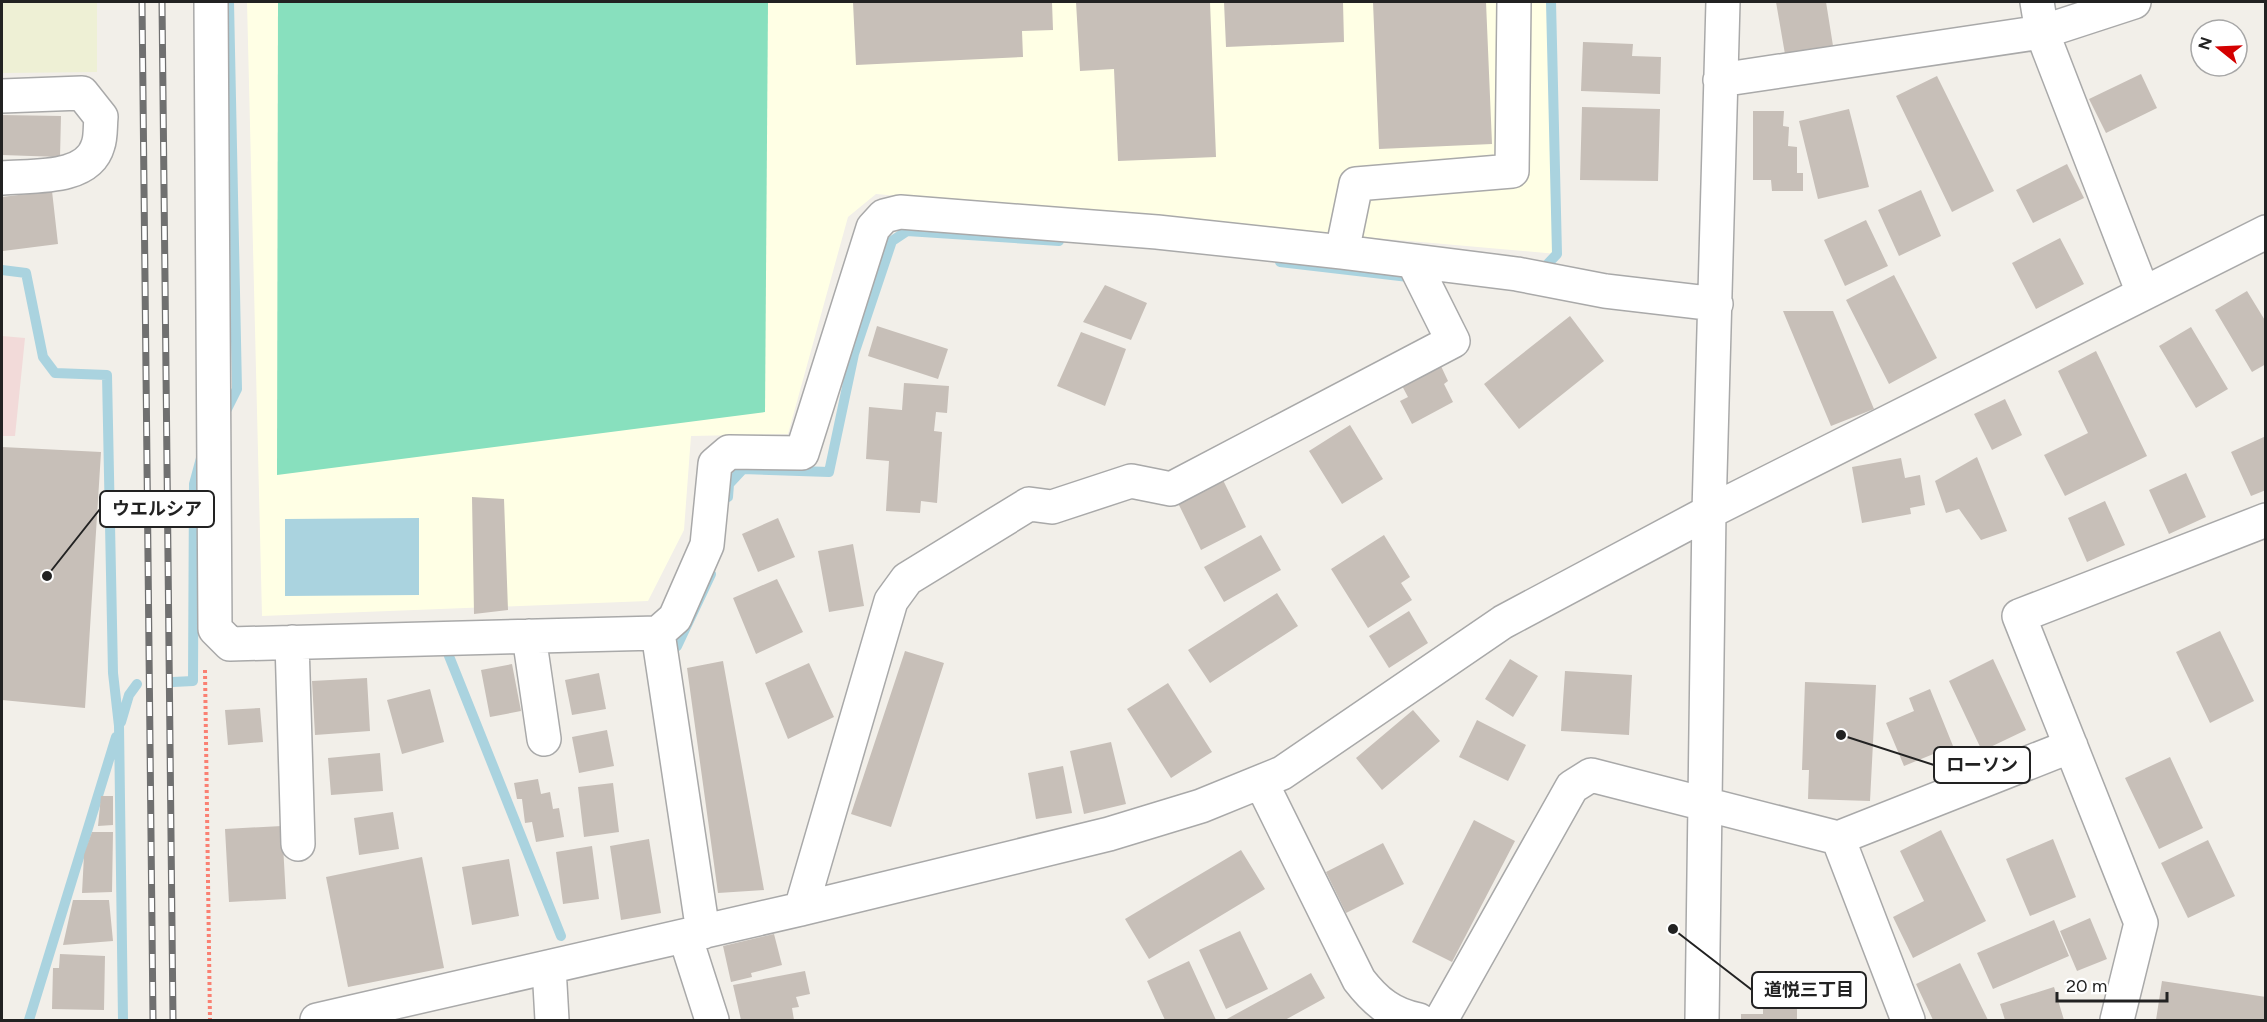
<svg xmlns="http://www.w3.org/2000/svg" width="2267" height="1022" viewBox="0 0 2267 1022" font-family="Figtree,'Noto Sans JP',sans-serif">
  <rect width="100%" height="100%" fill="#f2efe9"/>
  <path fill="#f2dad9" d="M2 336 25 338 15 436H2Z"/>
  <path fill="#ffffe5" d="M247 2H1549L1557 254 876 194 848 217 788 434 691 436 684 530 648 601 262 616Z"/>
  <path fill="#eef0d5" d="M2 2H97V72L2 73Z"/>
  <path fill="#88e0be" d="M278 2H768L765 412 277 475Z"/>
  <path fill="#aad3df" d="M419 518V595L285 596V519Z"/>
  <g fill="none" stroke-linecap="round" stroke-linejoin="round">
    <path stroke="#aad3df" stroke-width="10" d="M1280 262 1417 278
      M2 270 26 273 43 357 55 373 107 375 113 673 119 726 123 1020
      M1538 274 1557 254 1551 2
      M224 415 237 389 229 2
      M728 497 729 484 743 469 829 472 854 354 892 241 907 231 1059 241
      M664 646H677L711 574
      M457 651H447L561 936
      M173 682 193 681 194 484 201 458
      M121 722 129 695 137 684
      M29 1020 116 737"/>
  </g>
  <path fill="#c7bfb8" d="M853 2H1052L1053 30 1022 31 1023 57 856 65Z
    M1076 2H1210L1216 157 1118 161 1114 69 1080 71Z
    M1224 2H1343L1344 42 1226 47Z
    M1373 2H1486L1492 144 1379 149Z
    M1776 2H1826L1834 52 1786 60Z
    M1583 42 1633 44 1632 56 1661 57 1660 94 1581 91Z
    M2141 74 2157 108 2106 133 2089 99Z
    M1937 76 1994 191 1952 212 1896 96Z
    M1582 107 1660 109 1658 181 1580 180Z
    M1849 109 1869 187 1818 199 1799 121Z
    M1753 111H1784L1783 126 1789 127 1788 146 1797 147V173H1803V191H1772L1771 180H1753Z
    M2 115 61 116 60 157 2 155Z
    M2067 164 2084 198 2033 223 2016 190Z
    M1921 190 1941 236 1899 256 1878 210Z
    M52 191 58 244 3 251 2 197Z
    M1866 220 1888 266 1845 286 1824 240Z
    M2060 238 2084 284 2036 309 2012 263Z
    M1894 275 1937 358 1889 384 1846 300Z
    M1105 285 1147 303 1131 340 1083 322Z
    M2247 291 2266 322V364L2252 372 2215 310Z
    M1783 311H1833L1874 409 1831 426Z
    M1570 316 1604 361 1519 429 1484 384Z
    M877 326 948 349 938 379 868 356Z
    M2191 327 2228 389 2196 408 2159 346Z
    M1081 332 1126 349 1105 406 1057 386Z
    M2096 351 2147 456 2065 496 2044 455 2088 433 2058 371Z
    M1440 364 1448 381 1444 384 1453 402 1412 424 1400 401 1408 397 1400 382Z
    M904 383 949 386 947 413 936 412 934 431 942 432 937 503 921 501 920 513 886 511 889 461 866 459 869 407 902 410Z
    M2005 399 2022 435 1992 450 1974 414Z
    M1350 425 1383 479 1342 504 1309 451Z
    M2266 436V490L2251 496 2231 452Z
    M2 447 101 452 85 708 2 700Z
    M1977 457 2007 531 1981 540 1959 509 1946 513 1935 481Z
    M1901 458 1905 478 1920 475 1925 505 1910 508 1911 514 1862 523 1852 467Z
    M2186 473 2206 517 2169 534 2149 490Z
    M1223 480 1246 527 1201 550 1178 503Z
    M472 497 504 499 508 610 474 614Z
    M2105 501 2125 545 2087 562 2068 518Z
    M778 518 795 557 758 572 742 534Z
    M1261 535 1281 570 1224 602 1204 567Z
    M1384 535 1410 577 1401 583 1412 600 1368 628 1331 569Z
    M853 544 864 606 829 612 818 551Z
    M777 579 803 632 756 654 733 598Z
    M1277 593 1298 626 1210 683 1188 650Z
    M1409 611 1428 643 1389 668 1369 636Z
    M2220 631 2254 701 2210 723 2176 652Z
    M905 651 944 663 891 827 851 814Z
    M1510 659 1538 676 1513 717 1485 699Z
    M1993 659 2026 730 1982 751 1949 681Z
    M723 661 764 890 718 893 687 668Z
    M809 663 834 717 788 739 765 683Z
    M512 664 521 711 490 717 481 670Z
    M1565 671 1632 675 1629 735 1561 731Z
    M599 673 606 709 572 715 565 680Z
    M367 678 370 731 315 735 312 681Z
    M1805 682 1876 685 1870 801 1808 799 1809 770H1802Z
    M1168 683 1212 752 1171 778 1127 709Z
    M430 689 444 742 402 754 387 700Z
    M1930 689 1953 746 1904 766 1886 723 1914 711 1909 698Z
    M260 708 263 742 228 745 225 710Z
    M1413 710 1440 741 1382 790 1356 758Z
    M1477 720 1526 745 1508 781 1459 757Z
    M607 730 614 766 579 773 572 737Z
    M1111 742 1126 804 1084 814 1070 751Z
    M380 753 383 791 331 795 328 758Z
    M2170 757 2203 828 2159 849 2125 778Z
    M1063 766 1072 813 1036 819 1028 773Z
    M538 779 541 794 550 792 553 809 559 808 564 837 536 842 532 822 525 823 522 799H517L514 783Z
    M613 783 619 832 584 837 578 787Z
    M101 796H113V825L98 826Z
    M393 812 399 849 359 855 354 818Z
    M1474 820 1515 841 1452 962 1412 942Z
    M282 826 286 899 229 902 225 829Z
    M1941 830 1986 921 1913 958 1893 917 1924 901 1900 851Z
    M92 832H113L112 892 82 893 84 855Z
    M649 839 661 913 621 920 610 846Z
    M2053 839 2076 897 2030 916 2006 859Z
    M2208 840 2235 896 2188 918 2161 863Z
    M1383 843 1404 884 1346 913 1326 872Z
    M592 846 599 899 563 904 556 852Z
    M1241 850 1265 889 1149 959 1125 919Z
    M422 857 444 968 348 987 326 877Z
    M509 859 519 916 472 925 462 867Z
    M73 900H109L113 941 63 945Z
    M2090 918 2107 959 2077 971 2060 931Z
    M2054 920 2069 956 1993 989 1977 953Z
    M1240 931 1268 989 1226 1009 1199 950Z
    M774 934 782 965 751 973 752 977 731 982 723 946Z
    M60 954 105 956 104 1010 52 1009 53 968H59Z
    M1189 961 1216 1020H1165L1147 981Z
    M1960 963 1988 1020H1933L1916 984Z
    M805 971 810 994 796 997 799 1007 792 1008 794 1020H741L733 985Z
    M1311 973 1325 998 1285 1020H1225Z
    M2162 981 2266 997V1020H2156Z
    M2054 987 2064 1020H2005L2000 1004Z
    M1763 992H1797V1020H1741V1014H1763Z"/>
  <g fill="none" stroke-linecap="round" stroke-linejoin="round">
    <defs>
      <path id="minor" d="M211 2 215 629 230 644 658 633 675 618 707 545 715 464 729 452 802 453 873 228 884 216 900 212 1157 232 1342 252 1517 274 1605 291 1716 304
        M2037 2 2042 32 2143 293
        M1720 80 2042 32 2134 2
        M2 96 82 93 101 117C100 126 101 137 98 145 88 181 31 175 2 178
        M1342 252 1356 184 1512 171 1514 2
        M658 633 703 932
        M529 636 544 739
        M292 642 298 844
        M1261 782 1359 980C1376 1002 1392 1015 1419 1020
        M1838 838 2071 746
        M801 909 891 601 907 579 1029 504 1052 507 1131 481 1171 489 1453 341 1413 261
        M685 936 712 1020
        M549 967 552 1020
        M317 1020 801 909 1109 834 1201 806 1282 773 1503 622 1709 512 2266 232
        M1441 1020 1572 787 1591 775 1838 838 1908 1020
        M1702 1020 1709 512 1723 2
        M2117 1020 2141 923 2019 616 2266 520"/>
    </defs>
    <use href="#minor" stroke="#a9a9a9" stroke-width="36"/>
    <path stroke="#fa8072" stroke-width="4" stroke-dasharray="3 3" stroke-linecap="butt" d="M205 670 210 1020"/>
    <use href="#minor" stroke="#fff" stroke-width="33"/>
    <defs>
      <path id="rail" d="M142 2 153 1020
        M162 2 173 1020"/>
    </defs>
    <use href="#rail" stroke="#707070" stroke-width="7"/>
    <use href="#rail" stroke="#fff" stroke-width="4.5" stroke-dasharray="14" stroke-linecap="butt"/>
  </g>
  <path fill="none" stroke="#222" stroke-width="2" d="M47 576L100 509M1841 735L1934 765M1673 929L1752 990"/>
  <g fill="#222" stroke="#fff" stroke-width="2">
    <circle cx="47" cy="576" r="6"/>
    <circle cx="1841" cy="735" r="6"/>
    <circle cx="1673" cy="929" r="6"/>
  </g>
  <g fill="#fff" stroke="#222" stroke-width="2">
    <rect x="100" y="491" width="114" height="36" rx="6"/>
    <rect x="1934" y="747" width="96" height="36" rx="6"/>
    <rect x="1752" y="972" width="114" height="36" rx="6"/>
  </g>
  <g font-size="18" text-anchor="middle" font-weight="bold" fill="#222">
    <text x="157" y="515">ウエルシア</text>
    <text x="1982" y="771">ローソン</text>
    <text x="1809" y="996">道悦三丁目</text>
  </g>
  <rect width="2267" height="1022" fill="none" stroke="#222222" stroke-width="6"/>
  <g transform="translate(2219 48) rotate(288)"><circle r="28" fill="#ffffff" stroke="#a7a7a7" stroke-width="1.5"/>
  <path d="M0-4.5L10 22L0 15L-10 22Z" fill="#d40000"/>
  <text y="-9" font-size="16" font-weight="bold" text-anchor="middle" fill="#222222">N</text>
  </g>
  <path d="M2057 992v9h110v-9" fill="none" stroke="#222222" stroke-width="3"/>
  <text x="2066" y="992" font-size="18" fill="#222222" stroke="#ffffff" stroke-width="4.5" paint-order="stroke">20 m</text>
</svg>
